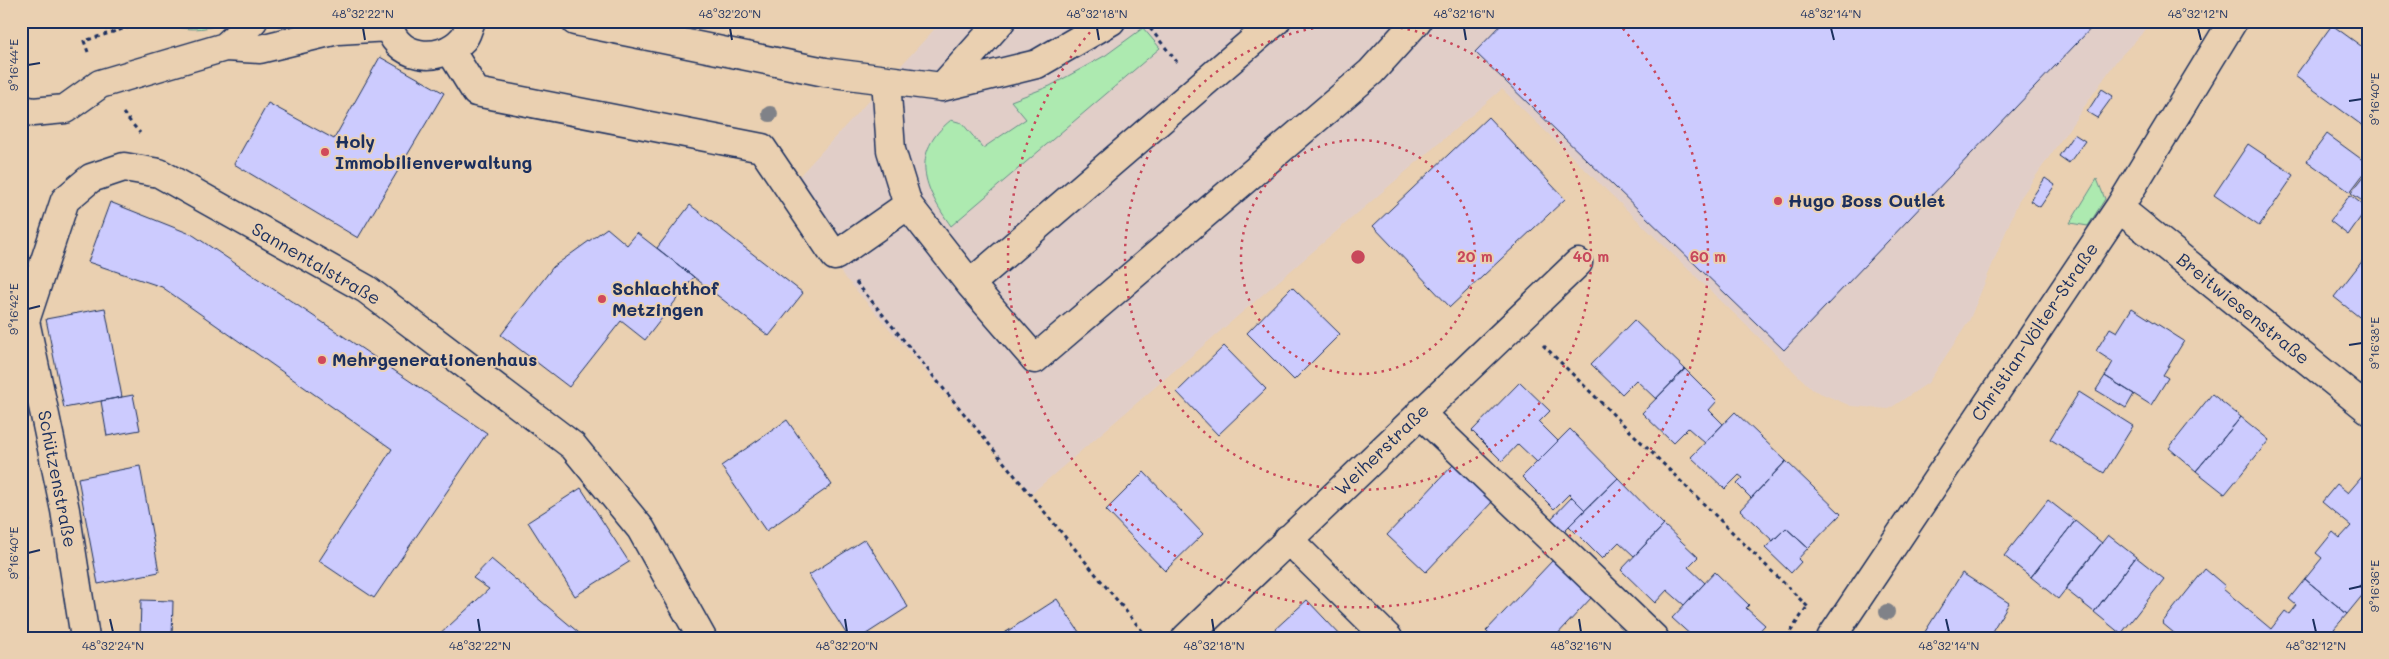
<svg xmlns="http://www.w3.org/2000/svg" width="2389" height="659" viewBox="0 0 2389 659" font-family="Mali,sans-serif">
  <rect width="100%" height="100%" fill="#ead0b1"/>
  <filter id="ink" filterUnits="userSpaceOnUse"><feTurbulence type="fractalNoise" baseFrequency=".02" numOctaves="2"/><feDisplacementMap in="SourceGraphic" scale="10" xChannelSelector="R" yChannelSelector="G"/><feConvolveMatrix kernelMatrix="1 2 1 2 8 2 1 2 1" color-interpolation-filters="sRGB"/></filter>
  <g filter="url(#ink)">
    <path fill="#e1cec8" d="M942 21H2154L2117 60 2019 200 1969 321 1928 383 1889 409 1851 406 1813 390 1502 89 1031 494 778 199Z"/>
    <path fill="#adeab0" stroke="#648c87" d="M177 21H233C209 28 192 33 168 24Z
      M1143 28 1160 48 951 226C924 188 909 154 951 120L962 123 983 148 1026 119 1011 101 1050 86 1106 55Z
      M2097 179 2105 199 2088 226 2070 223Z"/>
    <path fill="#cccbfe" stroke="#1b2f5e" d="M1505 21H2098L1784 350 1475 52Z
      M2332 25 2368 51 2367 129 2295 76Z
      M380 57 444 93 358 238 234 164 268 103 334 139Z
      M2102 89 2113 96 2097 118 2087 112Z
      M1488 117 1565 199 1450 307 1373 226Z
      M2074 134 2085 141 2069 163 2059 156Z
      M2327 134 2368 164V168L2350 192 2307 161Z
      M2248 144 2294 175 2259 226 2214 195Z
      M2368 171V205L2351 193Z
      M2045 178 2055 185 2040 207 2030 201Z
      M2350 195 2367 208 2348 235 2330 221Z
      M110 202 193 235 487 433 374 598 319 561 392 449 162 287 88 262Z
      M690 205 803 293 769 336 657 248Z
      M607 228 627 245 637 233 694 277 645 340 621 321 569 387 501 335 553 267Z
      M2367 255H2368V324L2334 297Z
      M1292 287 1340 334 1294 380 1247 333Z
      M105 308 122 397 64 408 46 319Z
      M2132 308 2184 341 2163 375 2168 378 2151 405 2105 376 2113 362 2096 351 2110 328 2117 332Z
      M1634 320 1685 369 1656 399 1636 380 1622 394 1591 364Z
      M1224 346 1266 389 1218 435 1177 392Z
      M1685 369 1717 401 1709 410 1723 424 1705 443 1688 428 1673 443 1642 413Z
      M2105 376 2134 394 2126 408 2096 390Z
      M1520 382 1550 411 1539 422 1558 441 1537 462 1518 444 1502 461 1472 431Z
      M2079 392 2133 426 2104 473 2050 439Z
      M2212 394 2241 417 2196 471 2169 448Z
      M133 395 140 430 107 436 101 401Z
      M1735 412 1786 461 1751 498 1737 484 1743 478 1739 475 1725 489 1691 457Z
      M2241 417 2269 440 2225 494 2196 471Z
      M787 420 832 485 766 531 721 466Z
      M1570 429 1618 478 1585 510 1569 494 1554 509 1522 477Z
      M1786 461 1841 514 1808 548 1786 528 1773 541 1740 510Z
      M1454 464 1493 501 1426 572 1387 535Z
      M140 466 159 572 98 584 78 478Z
      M1144 472 1203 534 1165 571 1106 510Z
      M2366 472 2368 474V576L2359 586 2365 592 2347 614 2305 579 2322 558 2316 553 2333 532 2340 538 2351 526 2322 502 2337 484 2348 493Z
      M1618 478 1664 525 1634 556 1619 542 1602 559 1569 526Z
      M581 488 629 562 575 596 528 522Z
      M1572 497 1585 510 1563 532 1550 520Z
      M2048 500 2075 521 2031 577 2004 556Z
      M2075 521 2102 543 2058 599 2031 577Z
      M1664 525 1698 557 1688 567 1705 583 1684 605 1667 590 1655 603 1621 570Z
      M1786 528 1808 548 1798 559 1801 562 1791 573 1765 548Z
      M2108 535 2136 557 2094 612 2065 589Z
      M865 539 908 607 860 638H849L809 575Z
      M21 542 26 580 21 581Z
      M2136 557 2164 579 2121 634 2094 612Z
      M491 559 585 638H436L489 589 473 578Z
      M1553 560 1592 597 1554 638H1493L1486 631Z
      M2205 569 2225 586 2223 589 2271 629 2285 611 2289 614 2296 605 2289 599 2305 579 2347 614 2334 629 2342 636 2340 638H2180L2162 623Z
      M1715 572 1749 605 1746 608 1765 625 1753 638H1694L1672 618Z
      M1962 573 2009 603 1988 638H1927L1923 635Z
      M1057 599 1083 638H1005L1003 634Z
      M141 600 173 601 172 638H140Z
      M1307 600 1343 638H1279L1273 631Z"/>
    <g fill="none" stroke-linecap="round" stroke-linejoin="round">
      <defs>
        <path id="minor" d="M388 21C393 59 440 65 463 39 467 35 468 27 471 21
          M575 21 825 72 942 87 1037 64 1111 21
          M225 47 253 21
          M450 50 476 92 762 148 835 256 908 205
          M886 80 891 150 908 205 970 284 1035 359 1371 72 1417 21
          M942 87 1001 21
          M21 109 33 112 65 109 100 84 225 47 260 49 338 30 389 27
          M2119 208 2368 409
          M970 284 1276 21
          M1420 413 1654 638
          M1288 539 1388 638
          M85 638 65 510 25 321 65 200 91 178 124 167 159 173 366 289 573 446 641 529 702 638
          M1186 638 1578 263
          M1831 638 2119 208 2233 21"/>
      </defs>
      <use href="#minor" stroke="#1b2f5e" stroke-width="31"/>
      <path stroke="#1b2f5e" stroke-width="3" stroke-dasharray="4 4" stroke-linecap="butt" d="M1145 22 1177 62
        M88 52 84 41 149 21
        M123 113 140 133
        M856 282 1148 638
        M1543 345 1809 608
        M1786 638 1807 607"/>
      <use href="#minor" stroke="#ead0b1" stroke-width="28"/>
    </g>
    <g fill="#808288">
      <circle cx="770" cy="114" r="8"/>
      <circle cx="1887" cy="612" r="8"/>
    </g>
  </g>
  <path fill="none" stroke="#1b2f5e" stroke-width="2" d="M363 28 365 40M730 28 732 40M1097 28 1099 40M1464 28 1466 40M1831 28 1834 40M2198 28 2201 40M28 65 40 63M2349 101 2362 99M28 309 40 306M2349 345 2362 343M28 553 40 550M2349 589 2362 586M110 619 113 632M478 619 480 632M845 619 847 632M1212 619 1214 632M1579 619 1581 632M1946 619 1949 632M2313 619 2316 632"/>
  <g fill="none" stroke="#c8485b" stroke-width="2.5" stroke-dasharray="2.5 5">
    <circle cx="1358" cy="257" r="117"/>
    <circle cx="1358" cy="257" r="233"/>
    <path d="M1618 23A350 350 0 1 1 1098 23"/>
  </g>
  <g fill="#d1495b" stroke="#ead0b1" stroke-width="2">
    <circle cx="325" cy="152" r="5"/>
    <circle cx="1778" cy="201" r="5"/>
    <circle cx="602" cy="299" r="5"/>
    <circle cx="322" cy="360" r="5"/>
  </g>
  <g text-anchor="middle" stroke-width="4" stroke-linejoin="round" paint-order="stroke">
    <g font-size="18" font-weight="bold" fill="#1b2f5e" stroke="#ead0b1" text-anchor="start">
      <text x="335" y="148">Holy<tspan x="335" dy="21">Immobilienverwaltung</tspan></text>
      <text x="1788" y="207">Hugo Boss Outlet</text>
      <text x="612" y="295">Schlachthof<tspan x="612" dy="21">Metzingen</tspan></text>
      <text x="332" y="366">Mehrgenerationenhaus</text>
    </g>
    <g font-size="18" fill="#1b2f5e" stroke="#ead0b1">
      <text transform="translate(316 264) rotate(30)" y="6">Sannentalstraße</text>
      <text transform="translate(2243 309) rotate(39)" y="6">Breitwiesenstraße</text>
      <text transform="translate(2035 332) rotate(-56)" y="6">Christian-Völter-Straße</text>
      <text transform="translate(1382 450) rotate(-44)" y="6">Weiherstraße</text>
      <text transform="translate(57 479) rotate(79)" y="6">Schützenstraße</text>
    </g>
  </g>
  <circle cx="1358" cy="257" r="8" fill="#c8485b" stroke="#ead0b1" stroke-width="2.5"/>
  <g font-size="15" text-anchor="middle" font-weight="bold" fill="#c8485b" stroke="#ead0b1" stroke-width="4" stroke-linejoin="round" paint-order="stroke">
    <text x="1475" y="262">20 m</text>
    <text x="1591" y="262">40 m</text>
    <text x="1708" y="262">60 m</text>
  </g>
  <rect width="2389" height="659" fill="none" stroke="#ead0b1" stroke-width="55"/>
  <rect x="28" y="28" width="2334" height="604" fill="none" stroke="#1b2f5e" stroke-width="2"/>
  <g font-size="12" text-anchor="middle" fill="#1b2f5e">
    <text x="363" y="18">48°32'22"N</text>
    <text x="730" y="18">48°32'20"N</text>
    <text x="1097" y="18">48°32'18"N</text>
    <text x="1464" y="18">48°32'16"N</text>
    <text x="1831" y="18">48°32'14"N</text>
    <text x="2198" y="18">48°32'12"N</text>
    <text transform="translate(14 65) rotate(-90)" y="4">9°16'44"E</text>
    <text transform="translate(2375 99) rotate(-90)" y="4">9°16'40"E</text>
    <text transform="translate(14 309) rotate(-90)" y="4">9°16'42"E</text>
    <text transform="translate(2375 343) rotate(-90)" y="4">9°16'38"E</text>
    <text transform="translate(14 553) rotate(-90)" y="4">9°16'40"E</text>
    <text transform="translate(2375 586) rotate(-90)" y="4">9°16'36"E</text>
    <text x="113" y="650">48°32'24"N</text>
    <text x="480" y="650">48°32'22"N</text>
    <text x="847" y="650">48°32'20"N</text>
    <text x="1214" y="650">48°32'18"N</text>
    <text x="1581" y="650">48°32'16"N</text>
    <text x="1949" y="650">48°32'14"N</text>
    <text x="2316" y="650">48°32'12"N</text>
  </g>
</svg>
